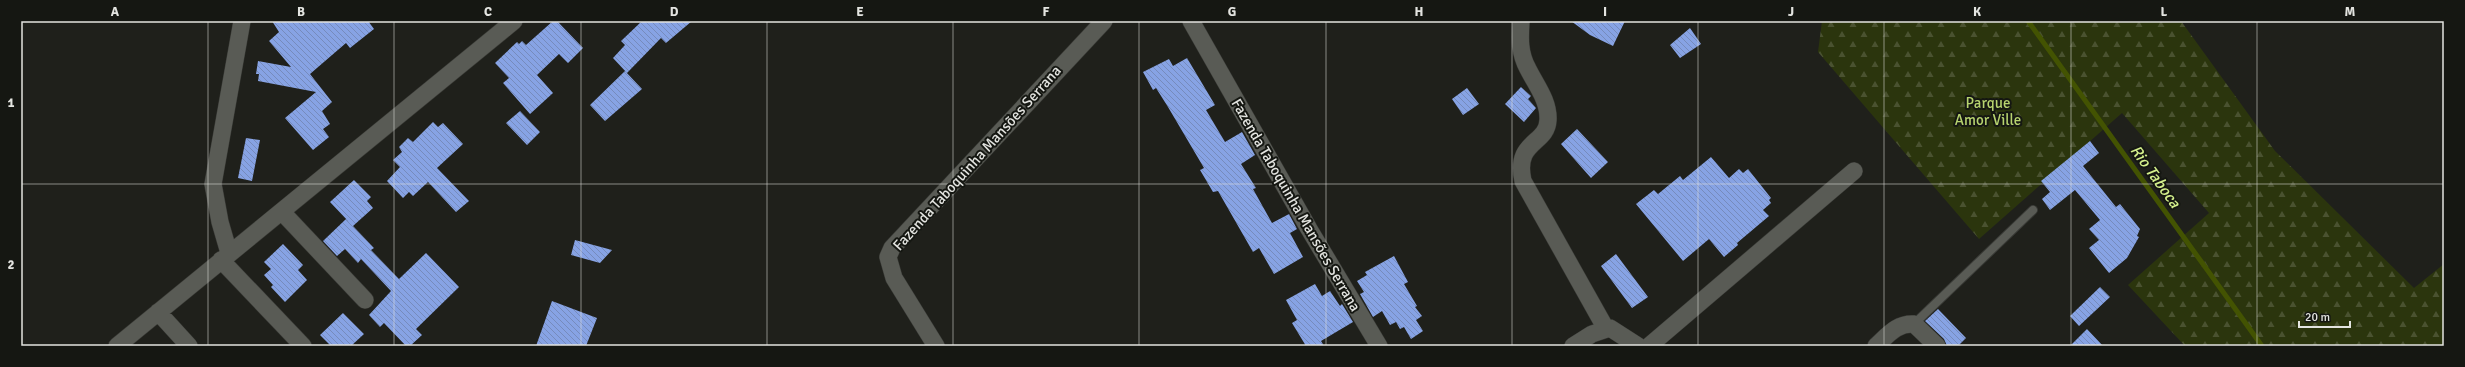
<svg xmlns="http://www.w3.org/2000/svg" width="2465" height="367" viewBox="0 0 2465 367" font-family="Signika,sans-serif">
  <defs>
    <pattern id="forest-firs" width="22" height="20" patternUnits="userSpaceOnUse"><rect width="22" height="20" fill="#2b350d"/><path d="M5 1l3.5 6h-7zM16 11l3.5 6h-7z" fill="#4a5230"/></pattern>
    <pattern id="building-back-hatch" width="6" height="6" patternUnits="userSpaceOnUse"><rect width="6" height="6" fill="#87a3e4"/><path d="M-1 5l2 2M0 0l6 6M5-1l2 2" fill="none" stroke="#768bbc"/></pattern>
  </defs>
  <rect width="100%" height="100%" fill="#1f201b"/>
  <path fill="url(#forest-firs)" d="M1822 21H2181L2275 151 2414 288 2444 264V346H2185L2128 285 2209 213 2122 113 1979 239 1818 52Z"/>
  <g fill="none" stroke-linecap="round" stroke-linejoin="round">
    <path stroke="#435302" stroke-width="5" d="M2028 21 2262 346"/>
  </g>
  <path fill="url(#building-back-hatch)" d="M272 21H368L374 29 350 48 346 43 310 74 332 102 322 111 330 124 323 129 329 137 313 150 285 118 316 92 258 81 259 74H256L258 61 291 67 269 41 279 32Z
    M553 21H557L583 48 568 63 559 54 537 75 553 93 530 114 503 83 509 78 495 63 517 42 519 44 522 41 526 45Z
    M642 21H692L666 43 661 38 627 73 613 58 625 45 621 41Z
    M1571 21H1625L1613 46 1590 35Z
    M1690 28 1701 44 1680 58 1670 45Z
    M1187 58 1215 105 1206 110 1225 142 1242 132 1255 155 1241 164 1256 188 1253 189 1272 223 1289 214 1297 229 1290 233 1303 257 1274 274 1259 248 1253 252 1218 191 1213 192 1200 170 1204 168 1168 107 1156 88 1153 90 1143 72 1169 59 1173 66Z
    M625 71 642 89 605 121 590 105Z
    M1521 87 1531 96 1528 99 1536 108 1524 122 1505 104Z
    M1467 88 1479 104 1463 115 1452 99Z
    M520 111 540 132 527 145 506 123Z
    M433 122 438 127 443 123 463 144 437 168 469 201 456 212 428 182 413 196 409 192 403 198 387 181 400 167 393 160 402 152 399 147 408 138 413 142Z
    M1577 129 1608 162 1591 178 1561 144Z
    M246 138 260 140 252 181 238 178Z
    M2090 141 2099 153 2083 166 2116 207 2120 204 2140 229 2137 236 2139 237 2127 258 2109 273 2089 248 2099 240 2089 229 2100 220 2075 190 2050 210 2042 199 2050 192 2041 181Z
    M1711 157 1729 178 1739 169 1743 173 1748 169 1771 198 1769 200 1771 203 1763 210 1769 216 1737 243 1738 245 1724 257 1709 239 1683 261 1636 204 1654 190 1658 194 1680 176 1683 180Z
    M354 180 371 197 367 201 373 208 353 226 374 248 371 250 399 279 426 253 459 287 416 329 422 335 410 346H406L384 323 380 327 369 315 391 291 361 259 358 263 345 249 337 256 323 241 346 219 349 222 330 202Z
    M575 240 612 250 600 263 571 255Z
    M283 244 303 265 298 270 307 280 285 302 271 287 273 285 264 275 271 269 264 262Z
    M1616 254 1648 297 1632 308 1601 266Z
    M1394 256 1408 282 1404 284 1417 306 1415 307 1422 316 1416 320 1423 331 1411 339 1404 327 1400 329 1396 322 1390 325 1382 311 1373 317 1360 294 1364 292 1357 281 1367 275 1365 272Z
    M1315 284 1322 296 1330 291 1340 306 1342 304 1353 322 1321 341 1324 346H1306L1292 323 1297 320 1286 300Z
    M2100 287 2110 297 2079 326 2070 316Z
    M552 301 597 318 586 346H536Z
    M1938 309 1966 338 1958 346H1947L1944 339 1925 321Z
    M343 313 364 334 351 346H331L320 335Z
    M2087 329 2103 346H2070Z"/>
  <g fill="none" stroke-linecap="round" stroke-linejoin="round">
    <defs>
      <path id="lane" d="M1914 324 2033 210"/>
      <path id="street" d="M1191 21 1309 229 1379 346
        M1521 21C1520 38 1519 53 1528 69 1536 85 1549 101 1548 120 1547 145 1514 140 1523 181L1606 329
        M282 212 365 300
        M229 253 220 222 213 184 242 21
        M221 260 303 346
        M158 312 189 346
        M117 346 514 21
        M936 346 894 278 888 257 892 248 1104 21
        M1573 346 1592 334 1610 328 1638 346
        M1649 346 1854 171
        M1876 346C1888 335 1897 323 1914 324L1937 346"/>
    </defs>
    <use href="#lane" stroke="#393a36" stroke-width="10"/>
    <use href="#street" stroke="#393a36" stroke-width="18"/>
    <use href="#lane" stroke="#595b55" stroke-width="8"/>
    <use href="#street" stroke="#595b55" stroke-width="17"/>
  </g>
  <path fill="none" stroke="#e3e4e0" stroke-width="1" stroke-opacity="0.55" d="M208 21V346M394 21V346M581 21V346M767 21V346M953 21V346M1139 21V346M1326 21V346M1512 21V346M1698 21V346M1884 21V346M2071 21V346M2257 21V346M21 184H2444"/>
  <g text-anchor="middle" stroke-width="4" stroke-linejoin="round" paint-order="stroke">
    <g font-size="15" fill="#b7d36f" stroke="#151712">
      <text x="1988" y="108">Parque<tspan x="1988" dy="17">Amor Ville</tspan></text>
    </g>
    <g font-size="15" fill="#e3e4e0" stroke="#151712">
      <text transform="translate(977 158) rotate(-48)" y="5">Fazenda Taboquinha Mansões Serrana</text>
      <text transform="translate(1296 205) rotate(60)" y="5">Fazenda Taboquinha Mansões Serrana</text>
    </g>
    <g font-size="16" font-style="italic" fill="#d4f08c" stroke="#151712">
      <text transform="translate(2156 176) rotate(54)" y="6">Rio Taboca</text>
    </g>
  </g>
  <rect width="2465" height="367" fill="none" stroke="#151712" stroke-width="44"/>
  <path d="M2299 321v6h51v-6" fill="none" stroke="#e3e4e0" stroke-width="2"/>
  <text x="2305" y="321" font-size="12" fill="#e3e4e0" stroke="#151712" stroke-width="3" paint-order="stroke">20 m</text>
  <rect x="22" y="22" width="2421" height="323" fill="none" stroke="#e3e4e0" stroke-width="1.5"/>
  <g font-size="13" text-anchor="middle" font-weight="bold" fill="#e3e4e0">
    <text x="115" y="16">A</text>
    <text x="301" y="16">B</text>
    <text x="488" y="16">C</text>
    <text x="674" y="16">D</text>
    <text x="860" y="16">E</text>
    <text x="1046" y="16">F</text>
    <text x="1232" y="16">G</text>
    <text x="1419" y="16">H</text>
    <text x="1605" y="16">I</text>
    <text x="1791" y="16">J</text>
    <text x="1977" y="16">K</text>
    <text x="2164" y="16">L</text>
    <text x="2350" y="16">M</text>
    <text x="11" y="107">1</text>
    <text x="11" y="269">2</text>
  </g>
</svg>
